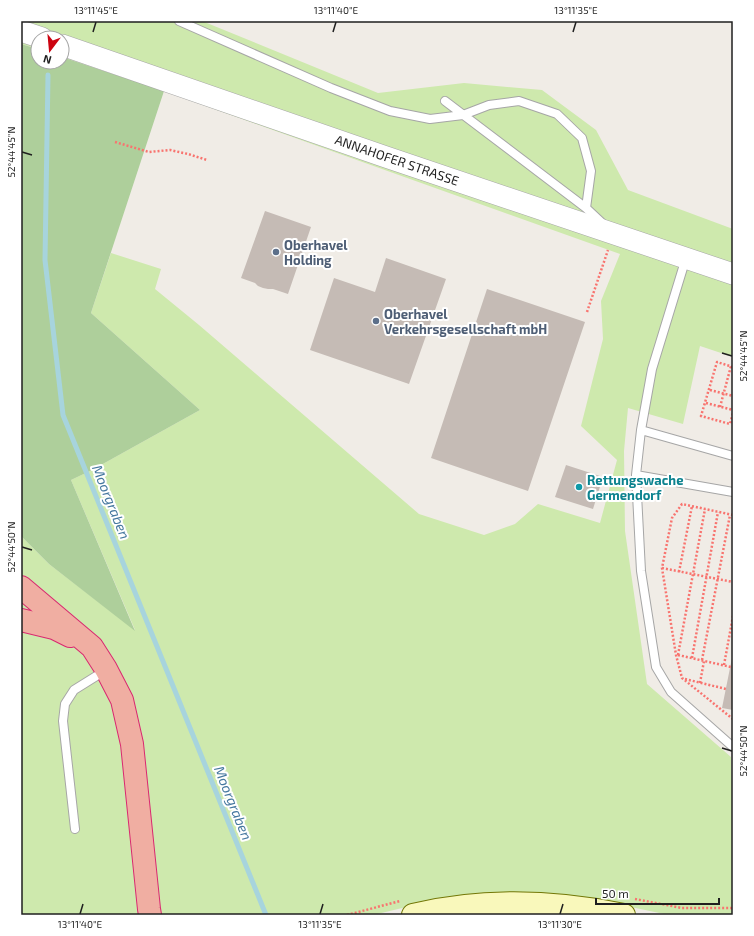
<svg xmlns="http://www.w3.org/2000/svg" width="754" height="936" viewBox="0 0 754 936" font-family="'Exo 2',sans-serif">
  <rect width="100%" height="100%" fill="#f0ece6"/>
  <path fill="#cee9ad" d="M21 21H202L378 93 464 83 542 90 596 130 628 190 733 229V357L700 346 683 424 628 408 624 451 625 531 647 684 731 757 732 783 733 784V915H669L607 902 419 904 373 915H21V536L49 564 135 630 71 480 92 470 200 410 91 313 111 253 161 269 155 289 199 325 419 514 484 535 515 524 538 504 600 523 617 460 581 426 603 339 601 301 620 254 164 91 62 57V38H38V49L21 44Z"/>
  <path fill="#aecf9b" d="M21 44 38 49V62H62V57L164 91 91 313 200 410 92 470 71 480 135 631 49 564 21 536Z"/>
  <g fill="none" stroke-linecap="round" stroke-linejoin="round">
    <path stroke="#a7d4dd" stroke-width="5" d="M48 75 45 260 63 415 266 915"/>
  </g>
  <path fill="#c5bbb5" d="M265 211 311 227 288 294 273 289H268L263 288 258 286 255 283 241 278Z
    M386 258 446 279 409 384 310 350 334 278 375 292Z
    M487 289 585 322 528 491 431 458Z
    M566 465 603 477 593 509 555 497Z
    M732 658H733V710L722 708Z"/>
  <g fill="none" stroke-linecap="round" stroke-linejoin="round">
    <defs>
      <path id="service" d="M179 21 331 88 390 111 430 119 463 115 489 105 519 101 557 114 582 138 591 171 586 208
        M445 101 586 208 602 223
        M686 258 652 369 641 430 636 475 641 571 656 667 671 692 733 747
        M641 430 733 456
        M636 475 733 492
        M75 829 63 721 65 704 74 690 106 670"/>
      <path id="tertiary" d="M21 31 42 38
        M62 45 386 157 733 274"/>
      <path id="secondary" d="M413 915C483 898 555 901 624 915"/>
      <path id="trunk" d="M21 587 92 647 106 669 122 700 132 744 149 909 150 915
        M21 620 54 628 70 636"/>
    </defs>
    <use href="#service" stroke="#a6a6a6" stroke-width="10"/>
    <use href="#tertiary" stroke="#a6a6a6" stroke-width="22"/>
    <use href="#secondary" stroke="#727706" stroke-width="24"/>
    <use href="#trunk" stroke="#d92870" stroke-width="24"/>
    <path stroke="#f8746f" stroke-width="2.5" stroke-dasharray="2 2" stroke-linecap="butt" d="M115 142 149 152 170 150 188 154 207 160
      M587 312 608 250
      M733 367 717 362 701 416 730 424 733 413
      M710 390 733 396
      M706 403 733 410
      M720 407 731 366
      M733 515 682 504 672 518 662 568 676 655 682 678 733 719
      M662 568 733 582
      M679 572 692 506
      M678 655 705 509
      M678 655 731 667
      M692 658 718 512
      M702 660 730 515
      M724 665 733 616
      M685 679 726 689
      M700 683 704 661
      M635 899 682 908H731L733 909
      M347 915 400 901"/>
    <use href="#service" stroke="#fff" stroke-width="8"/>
    <use href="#tertiary" stroke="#fff" stroke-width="21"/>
    <use href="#secondary" stroke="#f9f8bb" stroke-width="22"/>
    <use href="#trunk" stroke="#f0aea2" stroke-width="22"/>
  </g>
  <path fill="none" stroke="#1f1f1f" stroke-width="1.5" d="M93 32 96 22M333 32 336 22M573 32 576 22M22 152 32 155M722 353 732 356M22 547 32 550M722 748 732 751M80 914 83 904M320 914 323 904M560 914 563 904"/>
  <g fill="#5c6f8a" stroke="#fff" stroke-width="1.5">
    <circle cx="276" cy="252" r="4"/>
    <circle cx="376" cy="321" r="4"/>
  </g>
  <circle fill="#0f9aa8" stroke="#fff" stroke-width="1.5" cx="579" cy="487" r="4"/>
  <g text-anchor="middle" stroke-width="4" stroke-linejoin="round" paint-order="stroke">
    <g font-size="13" fill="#1f1f1f" stroke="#fff">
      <text transform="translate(397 160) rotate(19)" y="5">ANNAHOFER STRASSE</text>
    </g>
    <g font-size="13" font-weight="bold" fill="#4e5e75" stroke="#fff" text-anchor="start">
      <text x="284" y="250">Oberhavel<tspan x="284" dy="15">Holding</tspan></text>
      <text x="384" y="319">Oberhavel<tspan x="384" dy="15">Verkehrsgesellschaft mbH</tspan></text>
    </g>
    <g font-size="13" font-weight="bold" fill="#0d838f" stroke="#fff" text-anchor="start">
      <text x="587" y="485">Rettungswache<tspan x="587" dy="15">Germendorf</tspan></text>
    </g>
    <g font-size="14" font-style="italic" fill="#46789f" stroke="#fff">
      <text transform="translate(111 502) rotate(68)" y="5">Moorgraben</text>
      <text transform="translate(233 803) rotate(68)" y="5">Moorgraben</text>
    </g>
  </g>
  <rect width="754" height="936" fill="none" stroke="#ffffff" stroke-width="44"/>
  <g transform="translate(50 50) rotate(196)"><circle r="19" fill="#ffffff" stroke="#a5a5a5"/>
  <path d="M0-3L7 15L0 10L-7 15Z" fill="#cc0310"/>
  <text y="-6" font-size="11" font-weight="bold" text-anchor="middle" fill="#1f1f1f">N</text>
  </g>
  <path d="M596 898v6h123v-6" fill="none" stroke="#1f1f1f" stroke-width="2"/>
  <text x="602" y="898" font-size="12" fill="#1f1f1f" stroke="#ffffff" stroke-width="3" paint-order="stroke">50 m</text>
  <rect x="22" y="22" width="710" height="892" fill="none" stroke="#1f1f1f" stroke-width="1.5"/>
  <g font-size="10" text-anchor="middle" fill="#1f1f1f">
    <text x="96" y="14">13°11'45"E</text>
    <text x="336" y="14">13°11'40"E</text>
    <text x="576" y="14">13°11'35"E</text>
    <text transform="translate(11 152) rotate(-90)" y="4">52°44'45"N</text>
    <text transform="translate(743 356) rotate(-90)" y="4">52°44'45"N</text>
    <text transform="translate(11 547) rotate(-90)" y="4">52°44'50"N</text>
    <text transform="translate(743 751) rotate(-90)" y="4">52°44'50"N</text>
    <text x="80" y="928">13°11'40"E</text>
    <text x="320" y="928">13°11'35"E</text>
    <text x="560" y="928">13°11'30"E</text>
  </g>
</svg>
